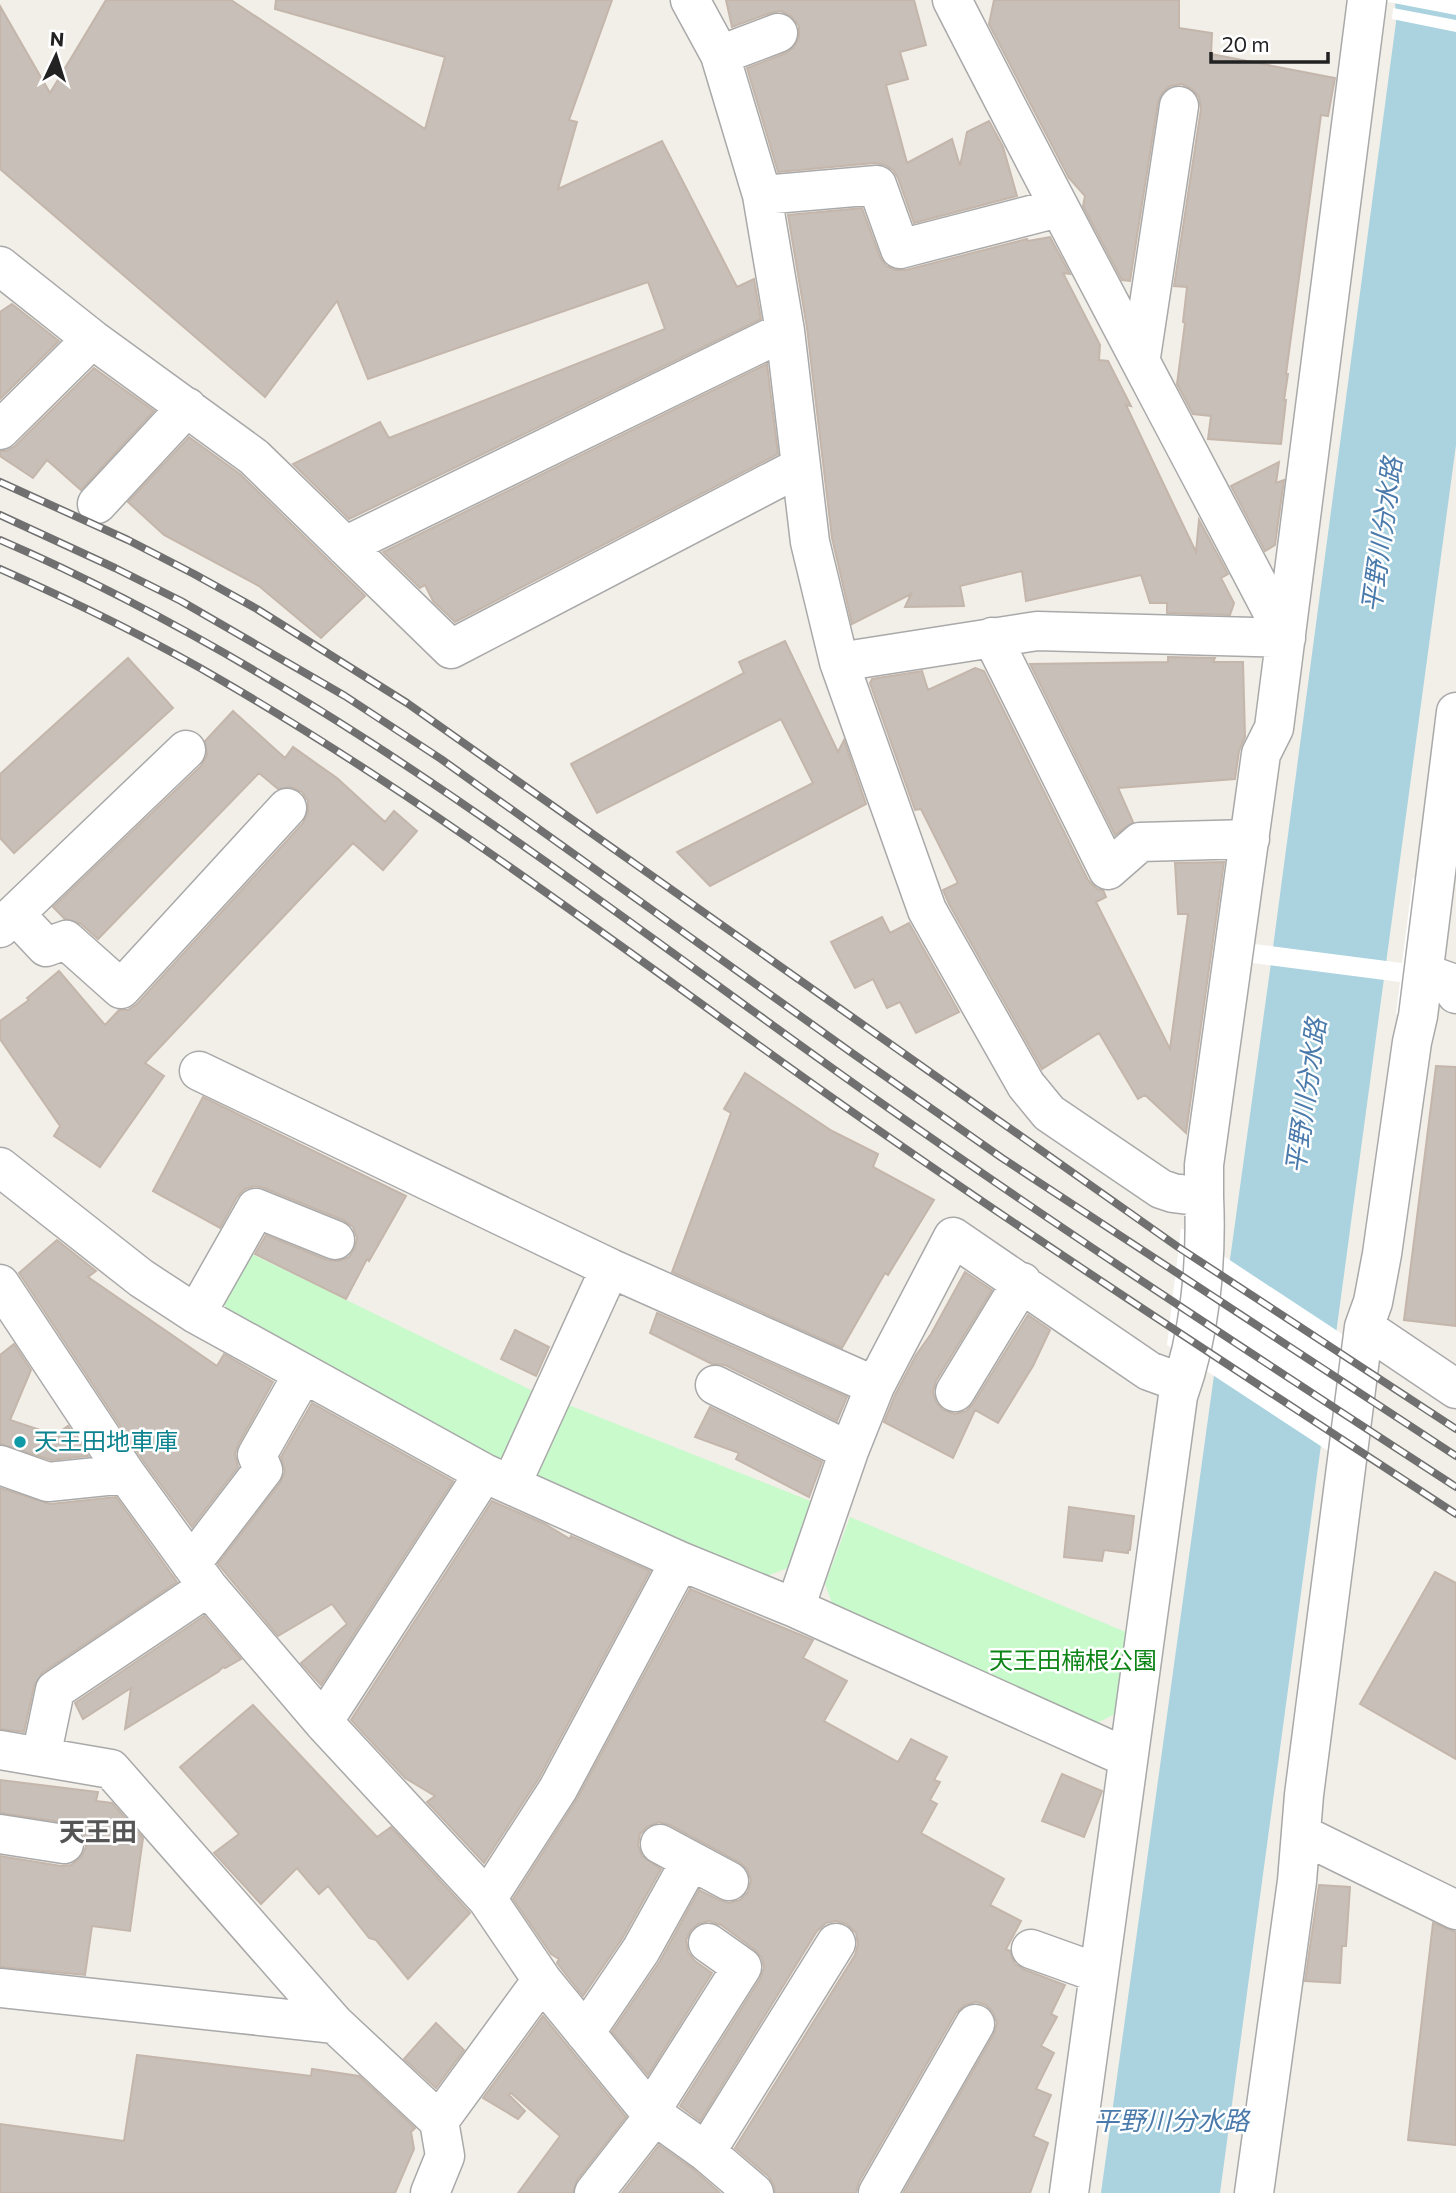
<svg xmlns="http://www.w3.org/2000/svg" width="1456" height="2193" viewBox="0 0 1456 2193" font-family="Commissioner,'Noto Sans JP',sans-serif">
  <rect width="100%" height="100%" fill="#f2efe9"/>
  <path fill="#c8facc" d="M250 1253 537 1393 507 1455 493 1460 229 1314 221 1298Z
    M561 1402 813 1502 790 1567 767 1576 534 1481Z
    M850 1517 1126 1632 1117 1713 1095 1724 832 1603 825 1584Z"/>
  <path fill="#aad3df" d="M1395 0H1456V445L1220 2193H1101L1270 970 1396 22Z"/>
  <path fill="#fff" d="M1383 0H1456V15L1383 1Z
    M1393 8 1456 20V32L1392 19Z
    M1413 878 1427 880 1410 1016 1396 1014 1400 982 1252 963 1240 1049 1229 1047 1254 944 1402 963Z
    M1181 1228 1380 1359 1365 1475 1167 1345Z"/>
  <path fill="#c7bfb8" stroke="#c4b6ab" stroke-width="2" d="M106 0H231L425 129 445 57 275 9 276 0H612L569 120 577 122 558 189 662 141 737 287 754 279 761 319 349 519 293 464 380 422 389 438 665 329 648 282 368 379 337 301 265 397 0 169V6L50 93Z
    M726 0H914L926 45 900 52 908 79 886 85 907 163 952 139 960 166 967 132 989 121 1003 147 1017 196 914 223 898 178 893 170 885 165 875 163 778 172 747 68 786 53 794 47 799 37V26L791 16 781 11 770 13 732 27Z
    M994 0H1179V28L1212 33 1211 54 1335 78 1328 116 1321 115 1286 374H1288L1284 400H1286L1281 444 1208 439 1211 416 1193 414 1177 384 1185 323 1183 322 1187 287 1174 286 1201 109 1199 97 1192 89 1182 84 1170 86 1162 93 1158 102 1130 281 1122 280 1083 206 1085 196 1069 178 989 24Z
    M862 208 880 257 886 266 895 270H906L1027 239 1028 241 1050 237 1070 274 1063 273 1100 345 1099 360 1108 361 1131 406 1126 405 1196 552 1199 520 1228 574 1221 578 1234 603 1230 615 1167 613V603H1150L1141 575 1026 601 1022 571 960 586 964 606 905 607 911 594 852 624 832 538 807 328 788 215Z
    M12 304 59 341 0 399V312Z
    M767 364 778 454 455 622 433 601 425 585 420 588 383 552Z
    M94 368 154 411 81 490 47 460 33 478 0 456V451H6L15 446Z
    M189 437 240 474 365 596 321 638 259 586 164 535 128 502Z
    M1279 462 1276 483 1284 480 1275 545 1265 551 1231 486Z
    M785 641 838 752 844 740 866 804 710 886 677 852 813 783 781 719 597 813 571 764 744 673 739 662Z
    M1168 657 1215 658 1213 662H1243L1245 737 1239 751 1235 779 1118 788 1133 822 1115 835 1030 664 1168 662Z
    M128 658 173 708 14 853 0 838V774Z
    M975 668 984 671 1088 880 1097 889 1103 890 1106 897 1096 902 1170 1049 1188 914H1178L1175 863 1224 862 1186 1133 1145 1095 1138 1099 1099 1033 1042 1069 949 904 943 890 958 883 921 809 915 810 870 683 872 679 922 671 928 690Z
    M233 711 285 758 293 747 337 778 385 822 394 811 417 831 383 870 353 843 145 1063 164 1076 100 1167 54 1136 60 1126 0 1039V1021L29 1000 27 998 59 971 105 1025 119 1010H128L137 1004 303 823 308 812V801L302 792 291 787 278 789 259 773 98 939 81 924 65 919 53 907 201 766 207 755 205 741Z
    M882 917 890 933 909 923 959 1012 916 1033 900 1002 887 1008 873 979 855 988 831 942Z
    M1436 1066 1456 1067V1326L1404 1320Z
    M745 1073 832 1131 878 1154 873 1167 934 1200 888 1275 885 1273 842 1348 672 1272 731 1113 724 1109Z
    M203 1097 406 1196 369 1261 367 1259 346 1299 255 1254 266 1235 327 1260 339 1261 349 1257 355 1248 357 1238 353 1227 343 1220 264 1188 255 1186 245 1189 237 1197 220 1228 153 1191Z
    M57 1240 96 1271 88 1277 217 1366 224 1354 273 1382 238 1445 235 1454 238 1467 192 1527 144 1462 19 1273Z
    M965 1272 992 1290 936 1381 933 1392 936 1402 943 1410 955 1414 966 1411 973 1404 1028 1315 1050 1330 1033 1366 998 1423 975 1410 953 1458 884 1422 895 1395 916 1355 931 1334Z
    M657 1313 847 1397 837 1421 725 1365 712 1364 650 1333Z
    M515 1330 549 1347 536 1376 501 1359Z
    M14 1344 31 1370 10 1420 55 1435 68 1426 88 1456 51 1460 0 1444V1355Z
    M312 1403 453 1481 321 1685 301 1663 347 1624 332 1604 278 1636 218 1564 280 1483 285 1472 281 1457Z
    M710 1407 822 1462 809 1497 736 1459 739 1453 695 1437Z
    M0 1488 50 1504 116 1497 177 1582 42 1673 34 1686 24 1732 0 1729Z
    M492 1501 545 1524 570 1539 571 1536 650 1571 539 1778 484 1863 427 1802 435 1796 405 1778 351 1720Z
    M1069 1507 1134 1516 1130 1550H1128V1553L1104 1550 1102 1561 1064 1557Z
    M1435 1572 1456 1583V1759L1360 1704Z
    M690 1589 813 1640 803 1658 847 1681 824 1721 898 1762 911 1739 947 1757 934 1780 940 1782 930 1800 937 1804 921 1833 1004 1879 990 1905 1021 1921 1006 1949 1010 1951 1015 1964 1023 1969 1065 1985 1051 2014 1057 2017 1041 2046 1054 2053 1036 2089 1051 2095 1033 2136 1048 2143 1030 2193H903L994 2034 997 2023 993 2012 986 2005 976 2002 965 2005 956 2013 859 2182 856 2193H775L774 2185 768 2176 735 2148 855 1955 858 1944 856 1933 847 1924 836 1921 826 1923 817 1931 700 2121 680 2106 760 1979 764 1968 762 1958 755 1950 721 1925 709 1921 698 1924 691 1930 686 1940 688 1952 695 1961 712 1973 648 2075 612 2032 660 1961 699 1890 719 1900 729 1903 740 1900 748 1892 751 1880 747 1869 739 1862 670 1825 659 1822 648 1826 640 1834 638 1845 642 1856 661 1869 622 1939 583 1996 560 1967 557 1963 559 1959 551 1954 513 1899 577 1799Z
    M204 1616 241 1659 225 1668 223 1667 218 1672 125 1729 131 1688 83 1719 75 1703Z
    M253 1705 377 1837 391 1827 470 1913 408 1979 376 1940 369 1938 328 1886 319 1894 297 1868 261 1904 214 1853 239 1834 180 1767Z
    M1062 1774 1102 1791 1084 1837 1042 1821Z
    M0 1780 98 1792 96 1801 112 1803 143 1838 130 1931 92 1926 85 1975 0 1967V1856L61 1866 71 1865 81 1857 86 1847 85 1837 78 1827 68 1823 0 1813Z
    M1319 1885 1350 1887 1346 1946H1342L1340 1983 1305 1981Z
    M1433 1923 1456 1932V2145L1408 2140Z
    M543 2016 626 2117 577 2180 573 2193H518L560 2136 511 2093 509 2095 525 2111 518 2119 483 2098Z
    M436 2023 464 2050 436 2088 404 2059Z
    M137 2055 311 2076 312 2069 359 2076 415 2128 411 2132 414 2149 395 2193H0V2124L124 2141Z
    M659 2145 693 2169 720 2193H622Z"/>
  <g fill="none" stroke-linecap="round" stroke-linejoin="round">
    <defs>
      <path id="minor" d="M690 0 720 55 762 195 785 331 810 542 839 662 927 910 1026 1085 1049 1113 1161 1189 1173 1193 1204 1197V1165L1261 754 1274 728 1367 0
        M952 0C1061 214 1175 425 1286 638
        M720 55 778 33
        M762 195 877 185 900 249 1058 208
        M0 266 92 339 254 457 451 649 800 467
        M1141 357 1179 106
        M0 430 92 339
        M97 504 187 407
        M345 546 785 331
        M992 637 1108 870 1140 842 1250 839
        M839 662 1037 631 1286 638
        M15 914 46 947 66 940 121 989 287 808
        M0 928 186 750
        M1424 973 1449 982 1456 994
        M199 1071 610 1268
        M0 1167 141 1278 196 1314 484 1473 680 1561 795 1608 1128 1758
        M0 1284 126 1474 208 1587 323 1722 487 1899 542 1980 650 2112 706 2152 754 2193
        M196 1314 256 1208 335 1240
        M1364 1327 1456 1389
        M715 1385 849 1451
        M955 1392 1022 1282
        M0 1465 48 1482 126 1474
        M511 1485 610 1268 875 1386
        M191 1564 263 1470 257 1455 303 1374
        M795 1608 849 1451 875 1386 953 1237 1149 1371 1182 1383
        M323 1722 484 1473
        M0 1750 111 1769 335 2024 439 2121 445 2156 430 2193
        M41 1757 55 1690 208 1587
        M0 1834 64 1844
        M1301 1834 1456 1910
        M660 1844 729 1881
        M487 1899 558 1789 680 1561
        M1031 1949 1098 1973
        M0 1988 335 2024
        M585 2033 641 1950 690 1862
        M650 2112 742 1967 708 1943
        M439 2121 542 1980
        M706 2152 836 1943
        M594 2193 654 2116
        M878 2193 975 2024
        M1069 2193 1178 1396C1200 1335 1207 1262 1204 1197
        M1254 2193 1297 1881 1304 1795 1364 1327 1373 1302 1382 1254 1412 1042 1418 1016 1456 712"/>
    </defs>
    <use href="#minor" stroke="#a9a9a9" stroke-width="41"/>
    <use href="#minor" stroke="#fff" stroke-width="38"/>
    <defs>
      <path id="rail" d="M0 482 128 540 194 574 257 609 407 703 1178 1247 1456 1429
        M0 515 115 568 181 601 345 696 441 759 852 1053 1002 1158 1456 1456
        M0 540C304 671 565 877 832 1068 1036 1214 1246 1350 1456 1487
        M0 569C77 603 153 640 226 683 435 805 627 952 824 1092 1031 1238 1244 1375 1456 1514"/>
    </defs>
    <use href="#rail" stroke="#707070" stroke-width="8"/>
    <use href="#rail" stroke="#fff" stroke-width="5" stroke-dasharray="16" stroke-linecap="butt"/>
  </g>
  <circle fill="#0f9aa8" stroke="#fff" stroke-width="2.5" cx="20" cy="1442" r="7"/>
  <g text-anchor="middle" stroke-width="5" stroke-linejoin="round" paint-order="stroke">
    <g font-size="24" fill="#0d838f" stroke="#fff" text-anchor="start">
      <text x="34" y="1450">天王田地車庫</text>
    </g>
    <g font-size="24" fill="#0c8416" stroke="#fff">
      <text x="1073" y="1669">天王田楠根公園</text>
    </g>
    <g font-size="26" font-style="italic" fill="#4a7aab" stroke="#fff">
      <text transform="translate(1382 535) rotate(-82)" y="9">平野川分水路</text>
      <text transform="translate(1306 1096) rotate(-82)" y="9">平野川分水路</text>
      <text x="1171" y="2130">平野川分水路</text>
    </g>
    <g font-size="26" font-weight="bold" fill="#555" stroke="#fff">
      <text x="98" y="1841">天王田</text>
    </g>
  </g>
  <g transform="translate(56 56) rotate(4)" stroke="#ffffff" stroke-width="5" paint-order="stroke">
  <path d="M0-5L12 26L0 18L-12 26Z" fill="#222222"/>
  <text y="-10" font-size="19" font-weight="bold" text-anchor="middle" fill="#222222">N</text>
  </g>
  <path d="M1211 52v10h117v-10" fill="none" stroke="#222222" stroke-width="3.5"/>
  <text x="1222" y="52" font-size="21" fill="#222222" stroke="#ffffff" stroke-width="5" paint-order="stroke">20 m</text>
</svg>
